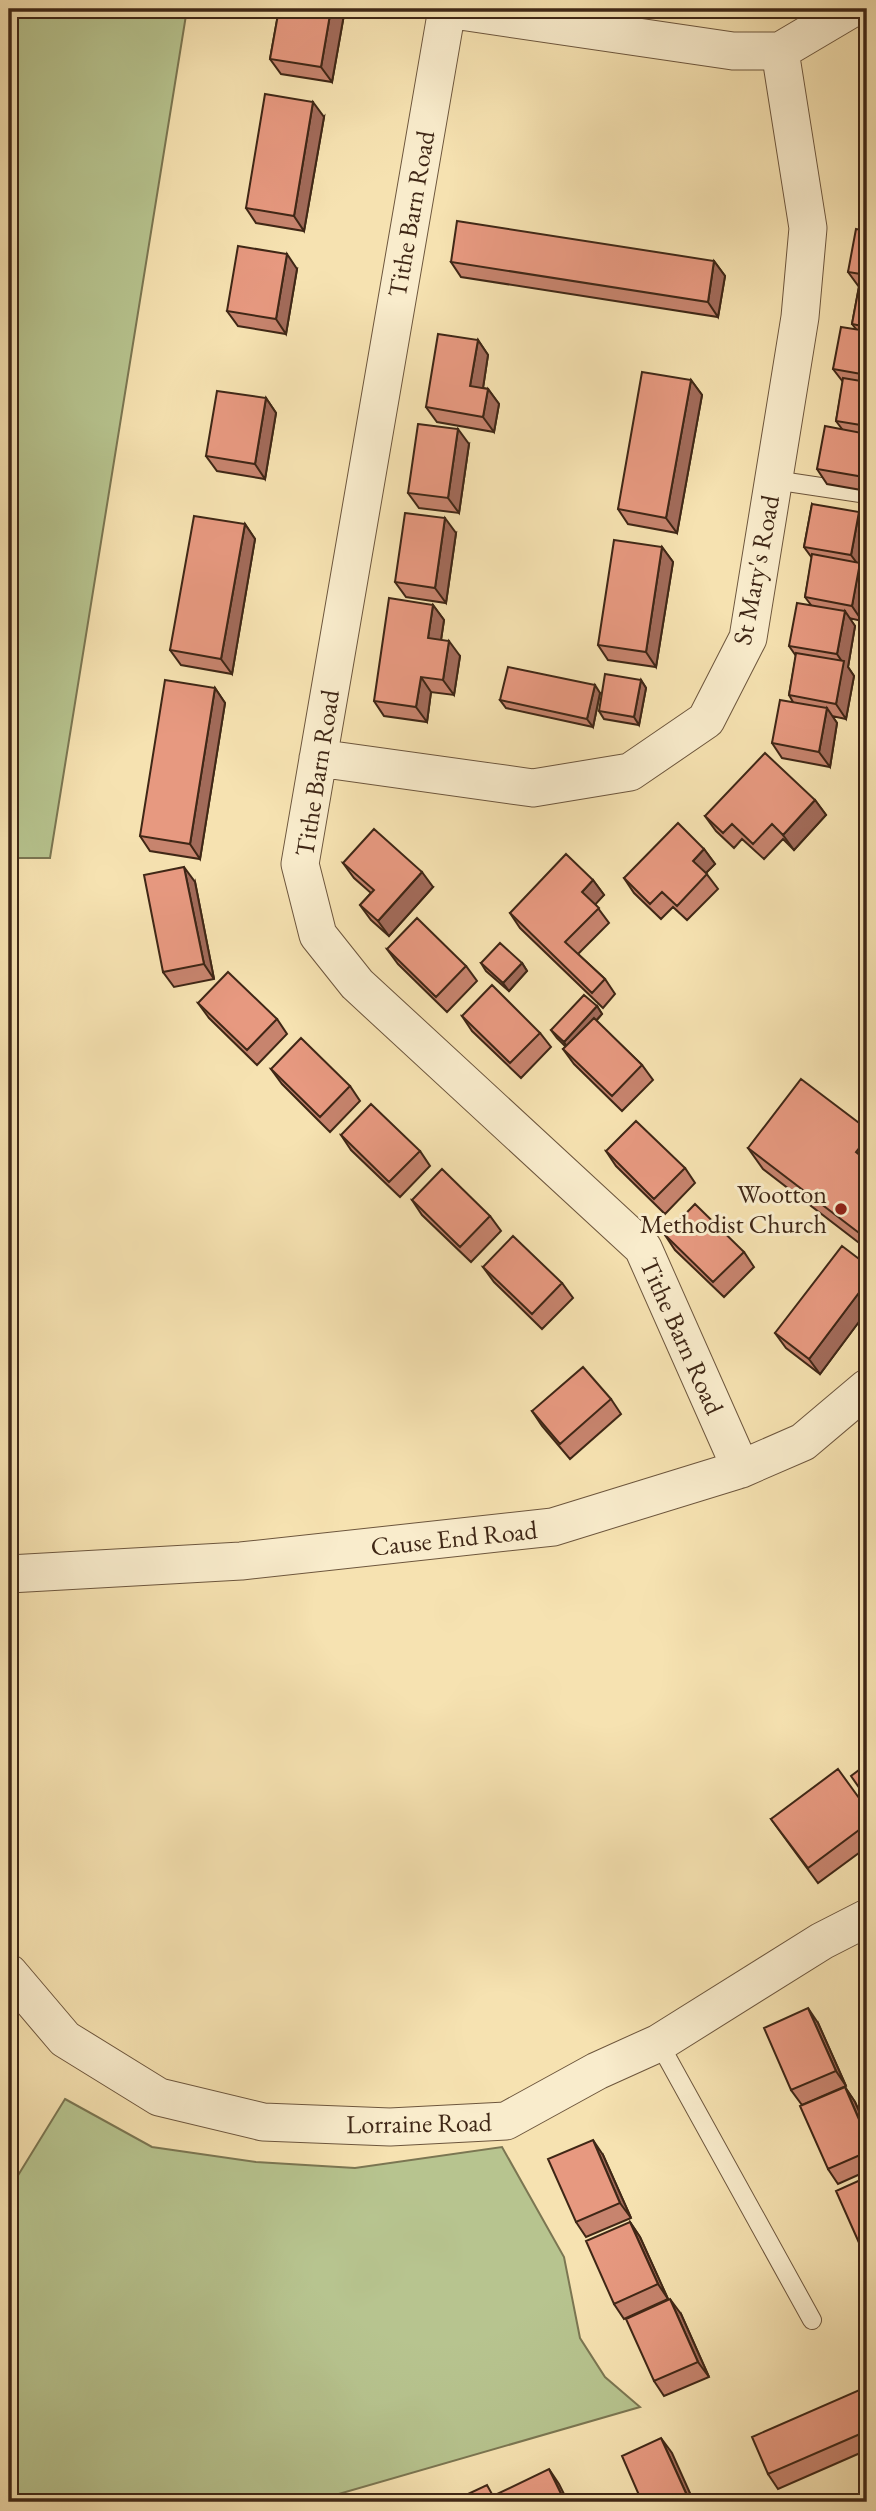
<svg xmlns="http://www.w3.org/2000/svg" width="876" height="2511" viewBox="0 0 876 2511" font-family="'EB Garamond',serif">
  <rect width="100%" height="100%" fill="#f6e2b1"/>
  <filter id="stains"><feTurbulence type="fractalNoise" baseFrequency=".00286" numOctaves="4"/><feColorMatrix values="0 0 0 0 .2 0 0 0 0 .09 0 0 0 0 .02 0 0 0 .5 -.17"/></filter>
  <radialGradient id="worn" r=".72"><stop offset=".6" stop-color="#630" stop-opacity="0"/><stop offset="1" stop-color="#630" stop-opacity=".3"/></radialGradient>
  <path fill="#b7c48f" stroke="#7b7652" stroke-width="2" d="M9 9H187L50 858H9Z
    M65 2099 152 2147 256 2162 355 2168 502 2147 564 2257 580 2338 605 2377 640 2407 311 2502H9V2190Z"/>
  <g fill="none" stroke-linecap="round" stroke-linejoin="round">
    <defs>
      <path id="service" d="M774 480 867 494
        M659 2043 812 2320"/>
      <path id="minor" d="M447 9 300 864 318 935 357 984 643 1248 741 1469
        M780 51 851 9
        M318 758 533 788 630 772 706 720 748 638 800 317 808 228 780 51H733L447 9
        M9 1574 241 1561 553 1527 741 1469 803 1442 867 1388
        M9 1973 65 2039 159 2097 263 2122 390 2127 506 2121 597 2071 659 2043 822 1941 867 1918"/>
    </defs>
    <use href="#service" stroke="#6d563d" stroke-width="20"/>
    <use href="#minor" stroke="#6d563d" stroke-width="39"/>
    <use href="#service" stroke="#f9eccc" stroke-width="18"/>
    <use href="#minor" stroke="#f9eccc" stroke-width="37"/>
  </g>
  <path fill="#c7846e" stroke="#3f2716" stroke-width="2" d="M279 9H345L332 82 281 74 270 59Z
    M324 117 304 231 256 223 246 208Z
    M867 231V491L827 484 817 469 842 429 836 421 843 382 833 369 856 329 852 324 859 287 848 272Z
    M714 261 725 276 718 317 461 277 451 262Z
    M297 269 286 334 238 326 227 311Z
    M478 340 488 355 483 388 488 389 499 404 494 432 437 422 426 407Z
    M691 380 702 395 677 533 628 524 618 509Z
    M266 398 276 413 265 479 217 471 206 456Z
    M469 444 459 513 419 508 408 493Z
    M812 504 862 567V621L849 618 855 626 848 667 854 676 846 719 832 716 837 723 830 767 782 758 772 743 793 702 789 695 796 656 789 646 811 605 805 597 812 558 804 547Z
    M245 524 255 539 232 674 181 665 170 650Z
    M456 533 446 603 406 597 395 582Z
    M662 547 673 562 656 667 608 660 598 645Z
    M433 605 444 620 441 640 460 656 454 695 431 692 427 722 384 716 374 701Z
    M641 680 646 688 639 725 604 719 599 711Z
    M215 688 225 703 200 859 150 851 140 836Z
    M600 693 593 727 506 708 500 700Z
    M815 800 826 815 794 850 783 839 764 859 742 839 734 848 716 831 705 816Z
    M704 849 715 864 706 873 718 889 687 920 673 907 661 919 634 893 624 878Z
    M343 863 433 887 389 936 371 920 360 905 371 893 354 878Z
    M593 880 604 895 595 904 609 923 578 954 605 979 615 994 603 1008 520 928 510 913Z
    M195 882 214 979 174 987 163 972Z
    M387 949 466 966 477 981 447 1012 398 964Z
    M481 963H522L527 971 509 991 486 971Z
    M198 1003 277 1019 287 1034 257 1065 209 1018Z
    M597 1006 602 1014 596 1021 642 1065 653 1080 622 1111 574 1064 563 1049 566 1047 557 1038 551 1030Z
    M462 1016 540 1033 551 1047 521 1078 472 1031Z
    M271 1069 350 1086 360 1101 330 1132 282 1084Z
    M867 1129V1249L763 1169 748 1148Z
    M341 1135 420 1151 430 1166 400 1197 351 1150Z
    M606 1151 685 1168 695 1183 665 1214 616 1166Z
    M412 1200 490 1216 501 1231 471 1262 422 1215Z
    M665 1235 744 1252 754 1267 724 1297 675 1250Z
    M867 1265V1311L820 1374 786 1348 775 1333Z
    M483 1267 562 1283 573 1298 542 1329 494 1282Z
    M611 1399 621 1414 570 1459 542 1426 532 1411Z
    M867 1809V1847L818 1883 771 1819Z
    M818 2023 846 2086 802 2105 791 2090Z
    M845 2087 855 2102 867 2129V2171L838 2184 828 2169Z
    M603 2155 631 2218 586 2237 576 2222Z
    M630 2222 640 2237 668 2299 624 2319 614 2304Z
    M681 2314 709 2377 664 2396 654 2381Z
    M867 2393V2450L778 2489 768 2474Z"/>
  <path fill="#a26b5a" stroke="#3f2716" stroke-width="2" d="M331 9H345L332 82 321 67Z
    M313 102 324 117 304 231 294 216Z
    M287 254 297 269 286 334 276 319Z
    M714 261 725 276 718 317 708 302Z
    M478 340 488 355 481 401 470 386Z
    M691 380 702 395 677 533 666 518Z
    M488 389 499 404 494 432 483 417Z
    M266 398 276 413 265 479 255 464Z
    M458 429 469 444 459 513 448 498Z
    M867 461V482L864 477Z
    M859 512 867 524V540L862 567 867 574V595L862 621 852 606 859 566 851 555Z
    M445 518 456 533 446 603 435 588Z
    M245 524 255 539 232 674 221 659Z
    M662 547 673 562 656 667 646 652Z
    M433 605 444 620 439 653 428 638Z
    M845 611 855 626 848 667 854 676 846 719 836 704 843 663 837 654Z
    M449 641 460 656 454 695 443 680Z
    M421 677 431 692 427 722 416 707Z
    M641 680 646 688 639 725 634 717Z
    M595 685 600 693 593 727 587 719Z
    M215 688 225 703 200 859 190 844Z
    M827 708 837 723 830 767 819 752Z
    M815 800 826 815 794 850 783 835Z
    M704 849 715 864 703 876 693 861Z
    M184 867 195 882 214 979 204 964Z
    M422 872 433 887 389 936 378 921Z
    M593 880 604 895 593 907 582 892Z
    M522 963 527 971 509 991 503 983Z
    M597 1006 602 1014 569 1050 564 1042Z
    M867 1138V1169L856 1152Z
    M867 1282V1311L820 1374 809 1359Z
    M808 2008 818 2023 846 2086 836 2071Z
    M845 2087 855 2102 867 2129V2138Z
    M593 2140 603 2155 631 2218 620 2203Z
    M630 2222 640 2237 668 2299 658 2284Z
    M670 2299 681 2314 709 2377 698 2362Z
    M661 2438 672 2453 694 2502H690Z
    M549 2469 559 2484 568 2502H565Z"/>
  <path fill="#e79980" stroke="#3f2716" stroke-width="2" d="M279 9H331L321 67 270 59Z
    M265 94 313 102 294 216 246 208Z
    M457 221 714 261 708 302 451 262Z
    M856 229 867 231V275L848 272Z
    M238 246 287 254 276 319 227 311Z
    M860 281 867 283V327L852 324Z
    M841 327 867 331V375L833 369Z
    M438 334 478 340 470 386 488 389 483 417 426 407Z
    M642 372 691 380 666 518 618 509Z
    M843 378 867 382V426L836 421Z
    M217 391 266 398 255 464 206 456Z
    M418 424 458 429 448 498 408 493Z
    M825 426 867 434V461L864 477 817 469Z
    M812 504 859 512 851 555 804 547Z
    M405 513 445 518 435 588 395 582Z
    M194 516 245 524 221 659 170 650Z
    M614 540 662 547 646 652 598 645Z
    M812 554 860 563 852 606 805 597Z
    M389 598 433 605 428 638 449 641 443 680 421 677 416 707 374 701Z
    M797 603 845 611 837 654 789 646Z
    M796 653 844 661 836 704 789 695Z
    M508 667 595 685 587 719 500 700Z
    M605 674 641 680 634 717 599 711Z
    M165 680 215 688 190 844 140 836Z
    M780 700 827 708 819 752 772 743Z
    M765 753 815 800 783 835 772 824 753 844 732 824 723 833 705 816Z
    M678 823 704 849 693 861 707 874 677 906 662 892 650 904 624 878Z
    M374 829 422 872 378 921 360 905 374 890 343 863Z
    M566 854 593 880 582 892 599 908 565 942 605 979 592 993 510 913Z
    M184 867 204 964 163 972 144 875Z
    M417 918 466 966 436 997 387 949Z
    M500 943 522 963 503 983 481 963Z
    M228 972 277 1019 247 1050 198 1003Z
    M492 985 540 1033 510 1063 462 1016Z
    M584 995 597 1006 564 1042 551 1030Z
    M594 1018 642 1065 612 1096 563 1049Z
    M301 1038 350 1086 320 1117 271 1069Z
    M801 1079 867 1129V1138L856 1152 867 1161V1239L748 1148Z
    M371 1104 420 1151 389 1182 341 1135Z
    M636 1121 685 1168 654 1199 606 1151Z
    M442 1169 490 1216 460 1247 412 1200Z
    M695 1204 744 1252 713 1282 665 1235Z
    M513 1236 562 1283 532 1314 483 1267Z
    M842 1246 867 1265V1282L809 1359 775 1333Z
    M583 1367 611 1399 560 1444 532 1411Z
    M867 1764V1799L851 1776Z
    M838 1769 867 1809V1824L808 1868 771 1819Z
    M808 2008 836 2071 791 2090 764 2028Z
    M845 2087 867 2138V2152L828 2169 800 2106Z
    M593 2140 620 2203 576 2222 548 2159Z
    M867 2177V2252L864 2254 836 2191Z
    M630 2222 658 2284 614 2304 586 2241Z
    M670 2299 698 2362 654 2381 626 2319Z
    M864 2388 867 2396V2431L768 2474 752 2437Z
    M661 2438 690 2502H642L622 2456Z
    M549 2469 565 2502H451L487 2485 493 2496Z"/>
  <circle fill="#8f2418" stroke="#f9eccc" stroke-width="2.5" cx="841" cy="1209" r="7"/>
  <g text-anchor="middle" stroke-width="6" stroke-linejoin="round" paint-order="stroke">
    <g font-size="26" fill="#3f2716" stroke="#f9eccc">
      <text transform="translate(411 214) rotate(-80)" y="9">Tithe Barn Road</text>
      <text transform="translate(756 570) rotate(-79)" y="9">St Mary's Road</text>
      <text transform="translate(317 773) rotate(-81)" y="9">Tithe Barn Road</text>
      <text transform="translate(682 1336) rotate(66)" y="9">Tithe Barn Road</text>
      <text transform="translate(454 1538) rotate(-6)" y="9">Cause End Road</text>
      <text transform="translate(419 2123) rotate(-1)" y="9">Lorraine Road</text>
    </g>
    <g font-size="26" fill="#3f2716" stroke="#f9eccc" text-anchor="end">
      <text x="827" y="1203">Wootton<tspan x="827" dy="30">Methodist Church</tspan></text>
    </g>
  </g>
  <rect width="876" height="2511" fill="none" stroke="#f6e2b1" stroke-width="35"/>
  <rect x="10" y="10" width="855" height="2490" fill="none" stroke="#3f2716" stroke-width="3.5"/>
  <rect x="18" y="18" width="841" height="2476" fill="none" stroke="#3f2716" stroke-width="2"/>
  <rect width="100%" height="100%" filter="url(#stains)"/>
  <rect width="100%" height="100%" fill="url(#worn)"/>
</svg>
